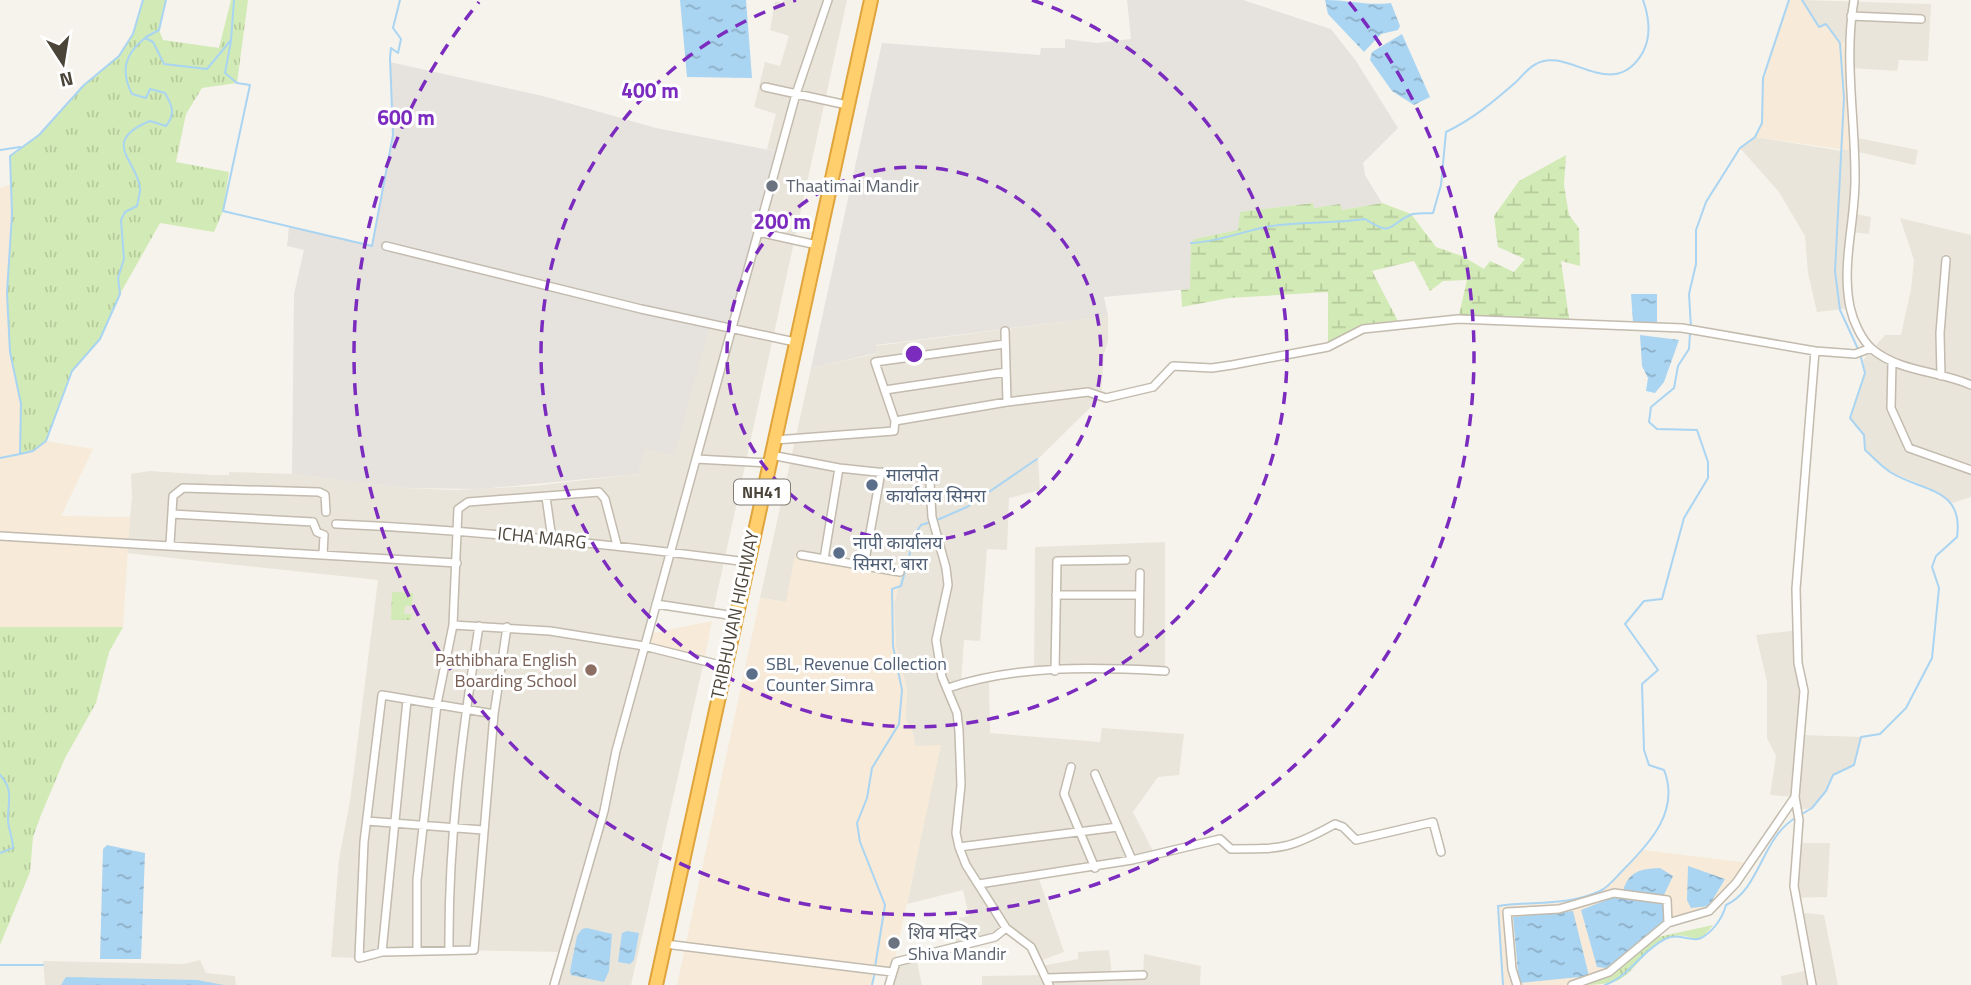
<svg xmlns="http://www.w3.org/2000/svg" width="1971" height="985" viewBox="0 0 1971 985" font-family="'Titillium Web','Noto Sans Devanagari',sans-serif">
  <defs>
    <pattern id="grass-tufts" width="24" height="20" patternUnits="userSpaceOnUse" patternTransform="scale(1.75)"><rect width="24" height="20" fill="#d2eab5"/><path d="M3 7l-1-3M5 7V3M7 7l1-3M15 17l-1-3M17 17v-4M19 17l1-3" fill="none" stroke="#b6ca9c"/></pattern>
    <pattern id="wetland-marsh" width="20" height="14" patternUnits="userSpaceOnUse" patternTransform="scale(1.75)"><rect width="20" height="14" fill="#d2eab5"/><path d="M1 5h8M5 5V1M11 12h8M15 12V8" fill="none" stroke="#b6ca9c"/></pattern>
    <pattern id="water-ripples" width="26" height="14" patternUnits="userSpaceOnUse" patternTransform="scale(1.75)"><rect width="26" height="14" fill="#a9d4f2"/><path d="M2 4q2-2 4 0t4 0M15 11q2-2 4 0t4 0" fill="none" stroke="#8caec5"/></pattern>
  </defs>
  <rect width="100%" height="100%" fill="#f6f3ec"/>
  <path fill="#eae5da" d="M784 0H847L713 612 656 604 644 645 704 661 631 985H554L563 952 449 950 359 958 331 957 339 859 350 801 378 580 126 553 132 498 131 474 149 471 213 475H229V472L292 474 406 488 454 490 532 486 638 474 646 449 710 324 780 152 767 149 776 114 754 107 765 62 780 66 789 36 770 30 775 1 782 3Z
    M1802 0 1931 4 1928 61 1899 60 1897 71 1850 68 1840 43 1819 27Z
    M1755 137 1842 151 1852 137 1918 150 1915 165 1854 151 1852 213 1871 217 1869 234 1850 232 1851 308 1817 312 1808 273 1805 236 1779 192 1740 148Z
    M1900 218 1971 235V497L1952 503 1929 488 1888 471 1865 450 1864 435 1850 418 1865 373 1863 360 1885 335H1901L1911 289 1914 260Z
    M1108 316V341L1104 354 1101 397 1038 459 1040 490 1009 498 1007 550 987 549 980 641 964 640 961 683 989 675 990 733 1100 742 1102 728 1184 734 1179 775 1158 777 1133 812 1155 855 1038 876 1064 952 1040 961 1032 949 1006 928 995 937 956 947 953 929 961 927 959 918 969 916 963 890 907 904 940 746H915L913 733 905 718 907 691 896 646 894 605 901 574 786 602 760 598 811 368 875 354V346Z
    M1165 542V671L1034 672 1035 547Z
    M1799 630 1804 691 1802 735 1861 737 1854 765 1833 775 1826 791 1812 808 1798 810 1794 797 1770 795 1776 756 1767 738V682L1756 635Z
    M1796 843H1830L1827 897 1795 898Z
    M1797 912 1824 915 1838 985H1782L1781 976 1809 970Z
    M1109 950 1112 975H1143L1144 954 1201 966 1200 985H982V976L1045 975 1042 966 1078 959V952Z
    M916 958 922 985H889L896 962Z
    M200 960 206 973 235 976 236 985H45L43 961 184 964Z"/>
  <path fill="#f7ead8" d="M1789 0H1802L1819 27 1826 24 1840 42H1850L1854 151 1755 137 1762 123 1763 78Z
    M12 184 10 352 21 404 20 453 39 448 46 441 93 449 61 516 130 517 123 627H0V188Z
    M795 555 901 574 894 605 896 646 907 691 905 718 913 733 915 746 941 745 892 972 873 970 872 985H677L760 598 786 602Z
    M712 621 704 661 644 646 648 634Z
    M1643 850 1749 863 1709 911 1668 923 1610 971 1576 985H1503L1498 906 1557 903 1602 891Z"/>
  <path fill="#e6e2dd" d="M1127 0H1243L1331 29 1356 61 1398 128 1363 163 1365 175 1382 203 1342 210 1314 208 1312 203 1241 212 1238 230 1194 239 1190 289 1104 297 1108 316 876 345V353L811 368 882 43 1040 55 1041 48H1065V39L1097 43 1131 39Z
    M390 62 547 97 656 128 780 152 730 329 710 325 674 455 646 449 638 474 481 489 406 488 292 474 294 294 304 250 287 246 289 227 372 245 393 135Z"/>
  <path fill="url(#grass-tufts)" d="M143 0H166L159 30 163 40 219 48 231 0H248L237 83 202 88 186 114 176 162 229 172 223 211 214 232 160 223 120 294 100 339 72 371 46 441 33 451 20 454 21 404 10 352 7 293 12 214 10 156 39 135 84 85 119 56 133 34Z
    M392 592 413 593 412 606H405L404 614H412L411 620H391Z
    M0 627H123L109 652 96 703 65 758 41 815 33 837 30 872 0 945Z
    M1713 925C1694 951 1693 930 1670 937 1647 944 1639 968 1619 980 1606 985 1590 985 1576 985L1609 972 1649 939Z"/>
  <path fill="url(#wetland-marsh)" d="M1566 155 1564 185 1569 215 1579 228 1580 266 1561 261 1570 325 1458 319 1467 280 1443 281 1430 291 1414 261 1372 271 1400 325 1363 329 1328 347V292L1229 298 1182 307 1181 290 1190 289 1191 243 1194 239 1238 230 1240 212 1313 203 1314 208 1340 204 1342 210 1382 203 1411 214 1436 247 1462 256 1484 269 1490 261 1514 272 1525 259 1498 247 1494 216 1519 181Z"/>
  <path fill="url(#water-ripples)" d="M680 0H746L752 78 687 77Z
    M1325 0C1348 0 1368 6 1391 3L1400 26 1398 30 1381 34 1364 52 1328 14Z
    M1402 34 1430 97 1414 105 1392 91 1370 60 1372 52Z
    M1631 294H1657V323L1633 322Z
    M1640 335 1679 340 1664 382 1655 393 1646 391 1648 378 1642 366Z
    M107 845 145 853 141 959H100L103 849Z
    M1688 866 1725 879 1709 906 1691 908 1687 900Z
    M1660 868 1673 876 1663 897 1623 891C1629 871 1640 869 1660 868Z
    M1614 897 1663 903 1665 920 1607 968 1597 967 1581 910Z
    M1573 911 1589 976 1519 983 1513 917Z
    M587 928 612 934 609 971 604 982 571 975 570 971 577 936 582 929Z
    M627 931 639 933 634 960 630 964 618 962 622 933Z
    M66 977 197 980 224 985H61Z"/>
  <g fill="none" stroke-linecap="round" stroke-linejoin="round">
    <path stroke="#a9d4f2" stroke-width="2" d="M1802 0 1819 27 1826 24 1840 43 1844 98 1835 271 1840 310 1858 349
      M146 37 159 30 166 0
      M231 41 225 73 237 83 250 85 223 211 372 246 393 135 390 58 391 48 398 53 401 39 393 28 400 0
      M0 150 20 147
      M1191 243C1217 242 1241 232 1266 227 1298 221 1332 224 1365 219 1393 237 1387 226 1410 215 1416 212 1427 214 1433 213L1441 185 1446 132C1473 119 1493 102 1516 82 1522 76 1528 68 1536 64 1567 45 1613 105 1643 52 1652 35 1649 17 1643 0
      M1691 328 1689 294 1696 264V230L1706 202 1740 148 1755 137 1762 123 1763 78 1789 0
      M20 454 33 451 46 441 72 371 100 339 120 294 118 278 124 259 121 220 125 212 137 206C138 201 140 194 140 189 139 162 98 142 150 121L166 126C176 114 172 105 165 93L150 89 146 98 132 94C120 70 125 54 145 38L153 42 164 64 207 69 231 40 234 0
      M0 458 20 454 21 404 10 352 7 293 12 214 10 156 39 135 84 85 119 56 133 34 143 0
      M937 520 967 507 1037 459
      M0 775C14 790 8 801 8 819 8 829 13 838 13 848L0 853
      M1802 814 1812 808 1826 791 1833 775 1854 765 1861 737 1880 734 1906 708 1932 658 1939 588 1932 567 1936 556 1957 537C1964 487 1922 492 1890 472 1881 466 1873 457 1865 450L1864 435 1850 418 1865 373 1860 354
      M0 965H43
      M875 967 885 905 860 842 857 823 867 798 872 768 899 724 902 690 893 646 892 589 901 586 915 534 921 525 931 522
      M872 985 875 972
      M1503 985 1498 906C1532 901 1569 906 1600 891 1609 887 1617 876 1624 869 1651 842 1680 810 1664 770L1649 765 1644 750 1642 684 1658 670 1625 624 1644 601 1662 599 1684 518 1708 478V462L1697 430 1657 429 1649 422 1651 407 1674 388 1678 366 1689 349 1690 333
      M1605 985C1630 976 1641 951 1665 939 1680 932 1691 943 1701 938 1713 932 1723 917 1726 905 1761 889 1761 837 1797 817"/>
    <defs>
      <path id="street" d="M1854 0C1844 58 1855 117 1855 175 1856 220 1841 262 1850 307 1853 321 1861 339 1872 349 1899 372 1940 371 1971 385
        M1851 16 1921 19
        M765 87 847 105
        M758 232 817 245
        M386 246 641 309 795 342
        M1005 331 1007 402
        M1892 362 1891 408 1909 448 1971 470
        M1941 376 1940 333 1946 260
        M885 390 1006 372
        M895 421 875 362 1005 344
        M775 440 894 431 895 421 1007 402 1088 392 1106 398 1153 387 1173 366 1212 368 1232 365 1328 347 1363 329 1458 319 1682 328 1815 351 1855 354 1871 348
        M771 455 839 468 924 477 930 483 932 517 946 568 948 585 936 640 942 677 957 713 959 731 961 785 956 833 959 847 966 865 1006 928 1031 947 1049 985
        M696 459 769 463
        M546 497 552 539
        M172 514 313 522
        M313 522 317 532 324 535
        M336 524C474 530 610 544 747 562
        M0 536 457 563
        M170 544 173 496 183 488 319 492 325 495 326 512
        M323 555 324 535
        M801 555 900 572
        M824 559 839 468
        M864 566 881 472
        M1056 595H1139
        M656 604 735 616
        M453 625 550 631 644 646 724 666
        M1139 633 1140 573
        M1055 671 1057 561 1126 560
        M948 688C1016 665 1093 667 1165 671
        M494 714 474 950 382 952 359 958 364 842 382 695 494 714 507 627
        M1071 767 1064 794 1095 868
        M367 821 483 830
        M959 847 1118 827
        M1132 860 1220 839 1231 849C1282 849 1290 849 1335 824L1343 827 1356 840 1433 822 1441 852
        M979 884 1132 860 1095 774
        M665 944 892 972
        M417 950V880L437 704 453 625 458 509 468 502 599 492 605 499 617 545
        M449 950C448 841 462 733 479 626
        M382 952 407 700
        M1047 978 1143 975
        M554 985 604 811 616 751 796 94 828 0
        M889 985 896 962 995 937 1006 928
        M1517 985 1512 969 1507 912 1559 909 1614 893 1667 900 1668 923
        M1572 985 1609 972 1668 923 1709 911 1736 883 1795 797
        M1812 985 1794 886 1799 820 1795 797 1804 691 1798 663 1796 589 1815 351"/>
      <path id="highway" d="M656 985 871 0"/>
    </defs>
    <use href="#street" stroke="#c2bbae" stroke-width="10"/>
    <use href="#highway" stroke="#e0a43c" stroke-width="16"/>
    <use href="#street" stroke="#fff" stroke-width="7"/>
    <use href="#highway" stroke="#ffcf6e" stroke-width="12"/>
  </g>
  <g fill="none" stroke="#7b2cbf" stroke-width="3.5" stroke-dasharray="12 9">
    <circle cx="914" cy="354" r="187"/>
    <path d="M1032 0A373 373 0 1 1 796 0"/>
    <path d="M1349 2A560 560 0 1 1 479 2"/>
  </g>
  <g fill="#6b7280" stroke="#fff" stroke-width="2.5">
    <circle cx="772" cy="186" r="7"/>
    <circle cx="894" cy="943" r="7"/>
  </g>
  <g fill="#5c6f8a" stroke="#fff" stroke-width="2.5">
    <circle cx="872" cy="485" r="7"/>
    <circle cx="839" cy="553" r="7"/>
    <circle cx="752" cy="674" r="7"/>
  </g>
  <circle fill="#8d6e63" stroke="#fff" stroke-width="2.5" cx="591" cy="670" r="7"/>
  <g text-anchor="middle" stroke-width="6" stroke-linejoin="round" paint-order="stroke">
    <rect fill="#fff" stroke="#817c74" stroke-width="2" x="734" y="479.5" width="56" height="25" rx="5"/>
    <g font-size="16" font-weight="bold" fill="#4b4439">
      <text x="762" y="498">NH41</text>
    </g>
    <g font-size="18" fill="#5b616d" stroke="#fff" text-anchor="start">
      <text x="786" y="192">Thaatimai Mandir</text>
      <text x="908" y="939">शिव मन्दिर<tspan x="908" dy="21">Shiva Mandir</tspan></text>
    </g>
    <g font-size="18" fill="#4e5e75" stroke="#fff" text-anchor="start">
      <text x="886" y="481">मालपोत<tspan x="886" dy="21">कार्यालय सिमरा</tspan></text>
      <text x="853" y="549">नापी कार्यालय<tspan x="853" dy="21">सिमरा, बारा</tspan></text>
      <text x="766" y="670">SBL, Revenue Collection<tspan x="766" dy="21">Counter Simra</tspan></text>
    </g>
    <g font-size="18" fill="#4b4439" stroke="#fff">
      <text transform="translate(542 538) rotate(6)" y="6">ICHA MARG</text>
      <text transform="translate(735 615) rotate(-78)" y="6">TRIBHUVAN HIGHWAY</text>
    </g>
    <g font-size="18" fill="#785e54" stroke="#fff" text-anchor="end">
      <text x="577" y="666">Pathibhara English<tspan x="577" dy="21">Boarding School</tspan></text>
    </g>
  </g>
  <circle cx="914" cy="354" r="10" fill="#7b2cbf" stroke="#fff" stroke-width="3.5"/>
  <g font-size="21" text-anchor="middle" font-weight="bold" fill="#7b2cbf" stroke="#fff" stroke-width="6" stroke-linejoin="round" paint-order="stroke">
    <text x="650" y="98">400 m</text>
    <text x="406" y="125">600 m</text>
    <text x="782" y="229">200 m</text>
  </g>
  <g transform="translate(63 63) rotate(168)" stroke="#ffffff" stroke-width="5" paint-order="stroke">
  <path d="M0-5L12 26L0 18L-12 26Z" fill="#4b4439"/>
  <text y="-10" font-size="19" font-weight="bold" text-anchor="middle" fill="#4b4439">N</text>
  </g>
</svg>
